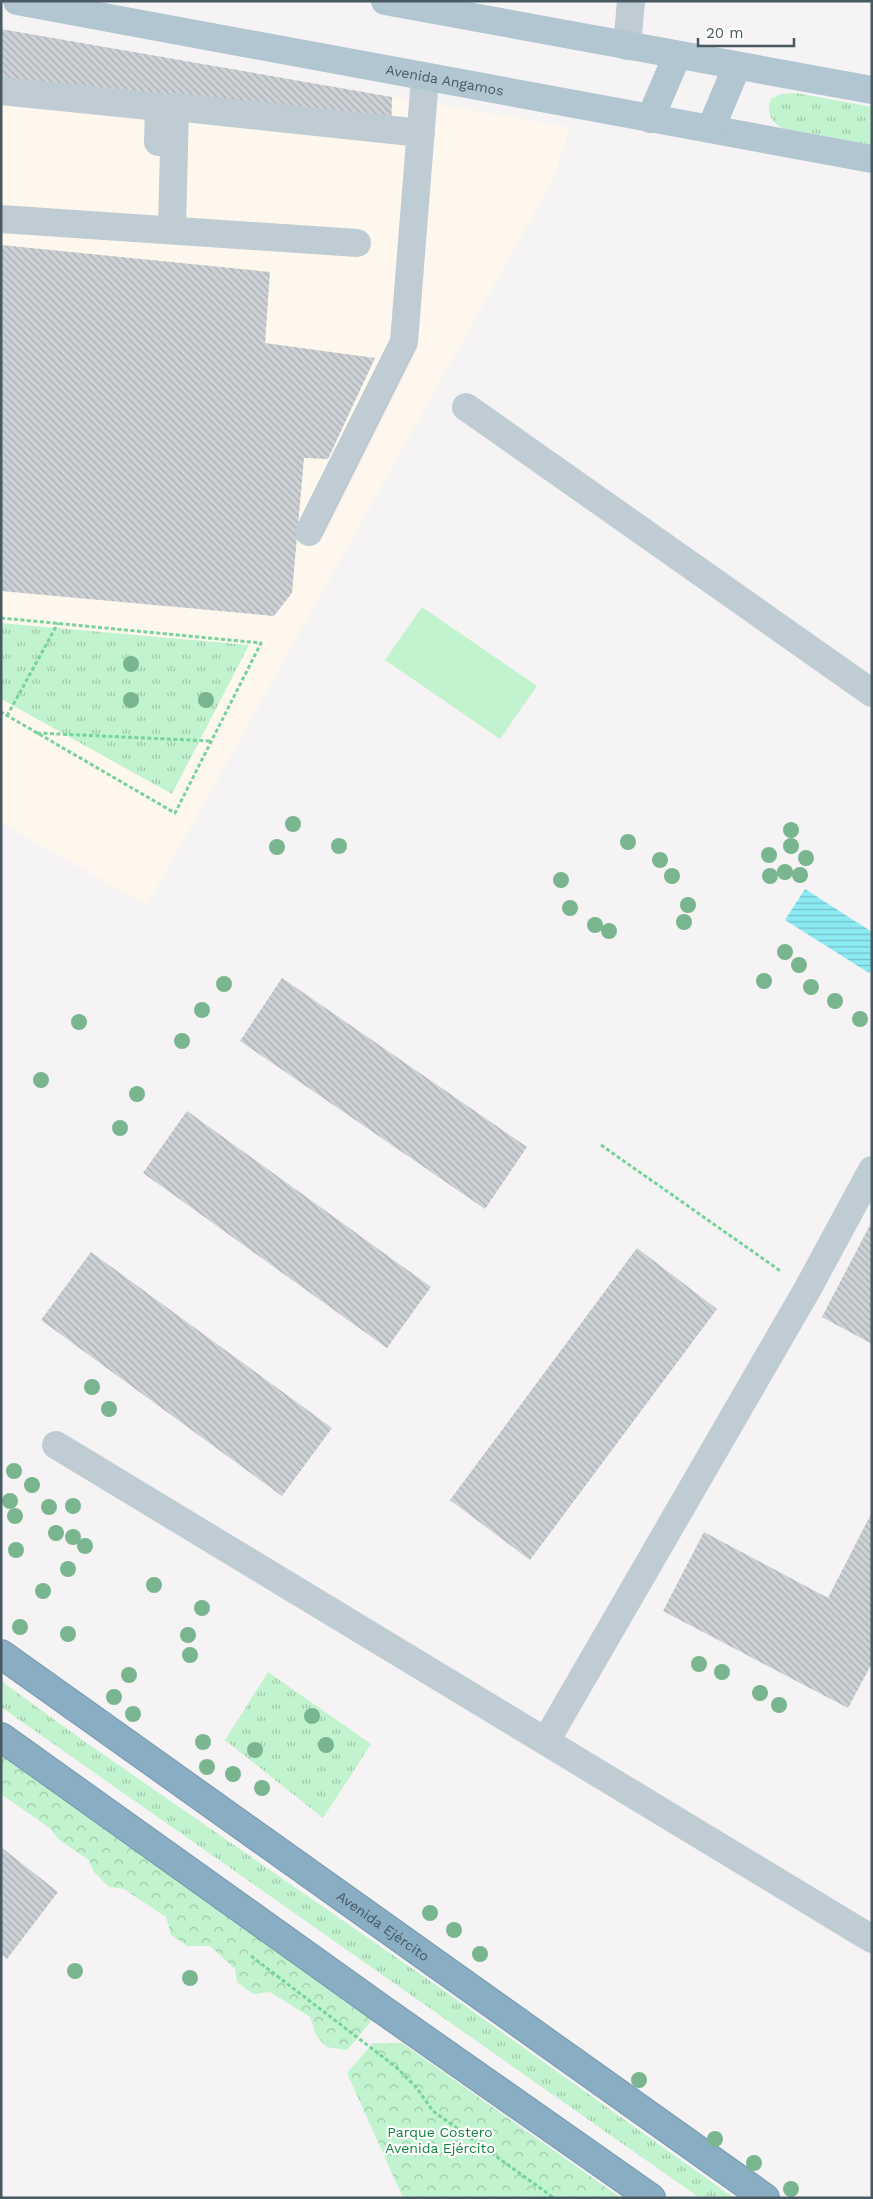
<svg xmlns="http://www.w3.org/2000/svg" width="873" height="2199" viewBox="0 0 873 2199" font-family="'Work Sans',sans-serif">
  <defs>
    <pattern id="grass-tufts" width="24" height="20" patternUnits="userSpaceOnUse" patternTransform="scale(1.25)"><rect width="24" height="20" fill="#c1f3ce"/><path d="M3 7l-1-3M5 7V3M7 7l1-3M15 17l-1-3M17 17v-4M19 17l1-3" fill="none" stroke="#9fc8ab"/></pattern>
    <pattern id="forest-crowns" width="20" height="18" patternUnits="userSpaceOnUse" patternTransform="scale(1.25)"><rect width="20" height="18" fill="#c1f3ce"/><path d="M2 6a3 3 0 1 1 6 0M12 15a3 3 0 1 1 6 0" fill="none" stroke="#9fc8ab"/></pattern>
    <pattern id="water-rules" width="6" height="5" patternUnits="userSpaceOnUse" patternTransform="scale(1.25)"><rect width="6" height="5" fill="#8ceaf2"/><path d="M0 2.5h6" fill="none" stroke="#74c1c7"/></pattern>
    <pattern id="building-back-hatch" width="6" height="6" patternUnits="userSpaceOnUse" patternTransform="scale(1.25)"><rect width="6" height="6" fill="#cdd1d5"/><path d="M-1 5l2 2M0 0l6 6M5-1l2 2" fill="none" stroke="#a8adb0"/></pattern>
  </defs>
  <rect width="100%" height="100%" fill="#f5f3f3"/>
  <path fill="#fef7ee" d="M1 30 570 127 554 178 147 905 1 823Z"/>
  <path fill="url(#grass-tufts)" d="M796 93 872 107V145L781 128C770 119 766 113 771 99L781 94Z
    M1 623 249 645 172 794 1 699Z
    M268 1672 371 1744 323 1818 225 1740Z
    M1 1681 81 1739 436 1985 734 2198H700L1 1707Z"/>
  <path fill="url(#forest-crowns)" d="M1 1754 372 2020 347 2050 326 2047 316 2035 310 2017 270 1992 253 1994 237 1982 235 1969 210 1946H187L171 1935 166 1917 124 1889 109 1887 94 1872 89 1860 58 1839 51 1829 1 1794Z
    M373 2043H402L621 2198H403L347 2073Z"/>
  <path fill="#c1f3ce" d="M422 607 537 686 500 739 385 660Z"/>
  <path fill="url(#water-rules)" d="M805 889 872 932V968L869 973 785 920Z"/>
  <path fill="url(#building-back-hatch)" d="M1 29 392 97 391 139 1 100Z
    M1 245 270 272 265 343 375 358 328 459 304 458 292 593 274 616 1 591Z
    M282 978 527 1147 485 1209 240 1041Z
    M187 1111 431 1287 387 1348 143 1173Z
    M872 1221V1344L822 1317Z
    M637 1248 717 1309 530 1560 450 1500Z
    M91 1252 332 1428 282 1496 41 1320Z
    M872 1512V1663L848 1708 663 1611 704 1532 828 1598Z
    M1 1847 58 1892 7 1959 1 1954Z"/>
  <g fill="none" stroke-linecap="round" stroke-linejoin="round">
    <defs>
      <g id="highway">
        <path id="s2" d="M1 1654 765 2198"/>
        <path d="M1 1737 383 2010 651 2198"/>
      </g>
    </defs>
    <use href="#highway" stroke="#7498af" stroke-width="30"/>
    <path stroke="#76d399" stroke-width="3" stroke-dasharray="4 2.5" stroke-linecap="butt" d="M1 618 261 643 175 813 1 712
      M7 716 58 623
      M37 733 211 741
      M601 1145 782 1272
      M251 1956 396 2067 416 2087 433 2111 554 2198"/>
    <path stroke="#c0ccd3" stroke-width="28" d="M627 46 631 1
      M1 91 159 107 158 142
      M1 219 357 243
      M172 230 175 107 421 133
      M466 407 872 693
      M309 532 404 342 425 78
      M56 1445 872 1939
      M546 1741 807 1290 872 1170"/>
    <g stroke="#b2c6d2" stroke-width="28">
      <path id="s1" d="M17 1 872 159"/>
      <path d="M385 1 872 90"/>
      <path d="M650 119 677 56"/>
      <path d="M711 128 737 66"/>
    </g>
    <use href="#highway" stroke="#89adc3" stroke-width="28"/>
  </g>
  <g fill="#79b68f">
    <circle cx="131" cy="664" r="8"/>
    <circle cx="131" cy="700" r="8"/>
    <circle cx="206" cy="700" r="8"/>
    <circle cx="293" cy="824" r="8"/>
    <circle cx="791" cy="830" r="8"/>
    <circle cx="628" cy="842" r="8"/>
    <circle cx="339" cy="846" r="8"/>
    <circle cx="791" cy="846" r="8"/>
    <circle cx="277" cy="847" r="8"/>
    <circle cx="769" cy="855" r="8"/>
    <circle cx="806" cy="858" r="8"/>
    <circle cx="660" cy="860" r="8"/>
    <circle cx="785" cy="872" r="8"/>
    <circle cx="800" cy="875" r="8"/>
    <circle cx="672" cy="876" r="8"/>
    <circle cx="770" cy="876" r="8"/>
    <circle cx="561" cy="880" r="8"/>
    <circle cx="688" cy="905" r="8"/>
    <circle cx="570" cy="908" r="8"/>
    <circle cx="684" cy="922" r="8"/>
    <circle cx="595" cy="925" r="8"/>
    <circle cx="609" cy="931" r="8"/>
    <circle cx="785" cy="952" r="8"/>
    <circle cx="799" cy="965" r="8"/>
    <circle cx="764" cy="981" r="8"/>
    <circle cx="224" cy="984" r="8"/>
    <circle cx="811" cy="987" r="8"/>
    <circle cx="835" cy="1001" r="8"/>
    <circle cx="202" cy="1010" r="8"/>
    <circle cx="860" cy="1019" r="8"/>
    <circle cx="79" cy="1022" r="8"/>
    <circle cx="182" cy="1041" r="8"/>
    <circle cx="41" cy="1080" r="8"/>
    <circle cx="137" cy="1094" r="8"/>
    <circle cx="120" cy="1128" r="8"/>
    <circle cx="92" cy="1387" r="8"/>
    <circle cx="109" cy="1409" r="8"/>
    <circle cx="14" cy="1471" r="8"/>
    <circle cx="32" cy="1485" r="8"/>
    <circle cx="10" cy="1501" r="8"/>
    <circle cx="73" cy="1506" r="8"/>
    <circle cx="49" cy="1507" r="8"/>
    <circle cx="15" cy="1516" r="8"/>
    <circle cx="56" cy="1533" r="8"/>
    <circle cx="73" cy="1537" r="8"/>
    <circle cx="85" cy="1546" r="8"/>
    <circle cx="16" cy="1550" r="8"/>
    <circle cx="68" cy="1569" r="8"/>
    <circle cx="154" cy="1585" r="8"/>
    <circle cx="43" cy="1591" r="8"/>
    <circle cx="202" cy="1608" r="8"/>
    <circle cx="20" cy="1627" r="8"/>
    <circle cx="68" cy="1634" r="8"/>
    <circle cx="188" cy="1635" r="8"/>
    <circle cx="190" cy="1655" r="8"/>
    <circle cx="699" cy="1664" r="8"/>
    <circle cx="722" cy="1672" r="8"/>
    <circle cx="129" cy="1675" r="8"/>
    <circle cx="760" cy="1693" r="8"/>
    <circle cx="114" cy="1697" r="8"/>
    <circle cx="779" cy="1705" r="8"/>
    <circle cx="133" cy="1714" r="8"/>
    <circle cx="312" cy="1716" r="8"/>
    <circle cx="203" cy="1742" r="8"/>
    <circle cx="326" cy="1745" r="8"/>
    <circle cx="255" cy="1750" r="8"/>
    <circle cx="207" cy="1767" r="8"/>
    <circle cx="233" cy="1774" r="8"/>
    <circle cx="262" cy="1788" r="8"/>
    <circle cx="430" cy="1913" r="8"/>
    <circle cx="454" cy="1930" r="8"/>
    <circle cx="480" cy="1954" r="8"/>
    <circle cx="75" cy="1971" r="8"/>
    <circle cx="190" cy="1978" r="8"/>
    <circle cx="639" cy="2080" r="8"/>
    <circle cx="715" cy="2139" r="8"/>
    <circle cx="754" cy="2163" r="8"/>
    <circle cx="791" cy="2189" r="8"/>
  </g>
  <g text-anchor="middle" stroke-width="4.5" stroke-linejoin="round" paint-order="stroke">
    <g font-size="14" fill="#495962" stroke="#fff">
      <text dy="5" stroke="none"><textPath href="#s1" startOffset="435">Avenida Angamos</textPath></text>
      <text dy="5" stroke="none"><textPath href="#s2" startOffset="469">Avenida Ejército</textPath></text>
    </g>
    <g font-size="14" fill="#13843d" stroke="#fff">
      <text x="440" y="2137">Parque Costero<tspan x="440" dy="16">Avenida Ejército</tspan></text>
    </g>
  </g>
  <rect width="873" height="2199" fill="none" stroke="#495962" stroke-width="5"/>
  <path d="M698 38v8h96v-8" fill="none" stroke="#495962" stroke-width="2.5"/>
  <text x="706" y="38" font-size="15" fill="#495962" stroke="#ffffff" stroke-width="4" paint-order="stroke">20 m</text>
</svg>
